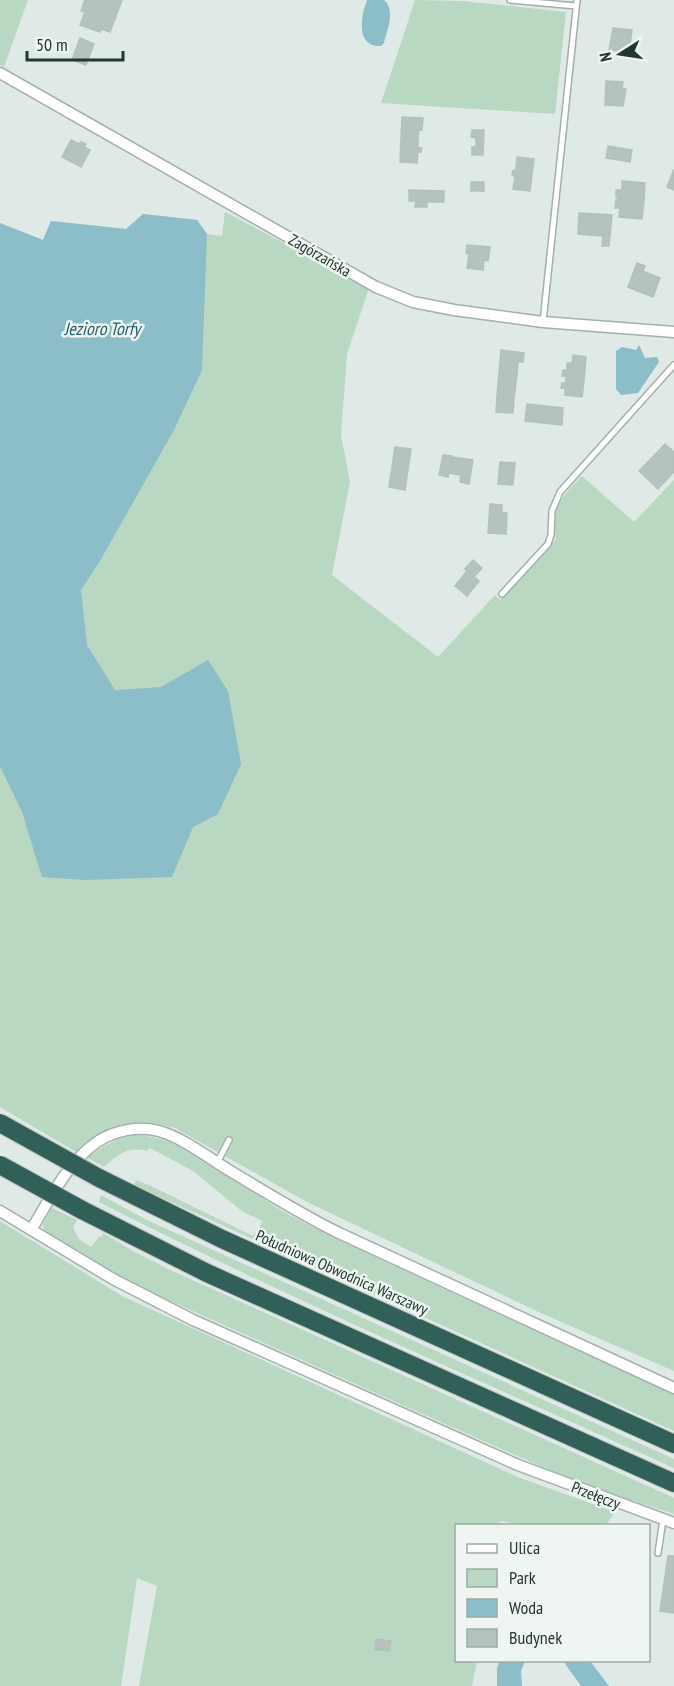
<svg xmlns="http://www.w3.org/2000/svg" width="674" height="1686" viewBox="0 0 674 1686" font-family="'PT Sans Narrow',sans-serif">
  <rect width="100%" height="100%" fill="#dfe9e5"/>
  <path fill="#b9d8c2" d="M0 0H28L4 67 0 65Z
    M415 0 462 1 566 12 555 114 381 103Z
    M225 212 369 288 347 354 341 435 350 482 332 575 438 657 495 595 500 600 556 539C551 508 561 497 582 476L634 522 674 480V1371L543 1314 307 1202 175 1128C135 1117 107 1121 78 1153L0 1107V223L43 240 51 221 126 229 143 214 197 220 207 234 222 236Z
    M136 1135C196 1138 246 1194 299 1220 422 1281 549 1336 674 1393V1431L134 1185 136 1180 151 1186 253 1236 263 1221 243 1212 193 1171 150 1148 147 1151C128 1146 117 1155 104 1167L88 1158C103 1145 116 1139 136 1135Z
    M101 1195 147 1220 674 1459V1468C481 1381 287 1298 99 1202Z
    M52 1208 77 1220 73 1227 79 1239 91 1247 100 1236 102 1237 103 1233 133 1251 166 1268 674 1498V1514L574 1481 400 1404 137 1286 45 1232 43 1224Z
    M0 1221 122 1296 520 1478 615 1512 606 1525H528L500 1521 499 1525 456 1526V1660L477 1661 472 1686H139L157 1586 137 1578 121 1686H0Z"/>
  <path fill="#8bbec9" d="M367 0H384C396 11 387 29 384 43L381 46C355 47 361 16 367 0Z
    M143 214 197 220 207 234 202 370 174 430 100 561 81 590 87 645 115 690 161 687 208 660 228 691 241 764 218 814 193 827 172 877 85 880 42 877 22 812 0 766V223L43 240 51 221 126 229Z
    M639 345 645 358 657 357 659 362 638 393 621 395 616 389V351L622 347 636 350Z
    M500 1661H525L521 1671 522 1686H497V1668Z
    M563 1661H590L609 1686H581Z"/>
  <path fill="#b5c3bd" stroke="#b2c1bb" stroke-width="1.5" d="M85 0H122L110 32 101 29 100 32 80 25 85 12 81 11Z
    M613 28 632 30 629 52 609 50Z
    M80 38 94 44 86 65 72 60Z
    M606 81 623 82 622 88 626 89 623 106 605 105Z
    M402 117 423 118 422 130H419L418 139 401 138Z
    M472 130H484L483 155H472V147H476V138L471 137Z
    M401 138 418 139V148H422L421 152H418L417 163 400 162Z
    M71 140 79 144 81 142 86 144 84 147 90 150 81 167 62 157Z
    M608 146 632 150 630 162 606 158Z
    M517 157 534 159 530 191 513 189 515 177 512 175 513 171 516 169Z
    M674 169V190L667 187Z
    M622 181 645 183 644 200 618 199 619 197H616V190H622Z
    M471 182H484V191H471Z
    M409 190 444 191V202H427V207H415L416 201H409Z
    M618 199 644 200 642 219 619 217 620 208H615L616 200Z
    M579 213 612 215 609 246H602L603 236 578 234Z
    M467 245 490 247 488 261 484 260 483 270 467 268 469 254 466 253Z
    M637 263 645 266 635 290 628 287Z
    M642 271 660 278 653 297 635 290Z
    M501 350 524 353 523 362H518L517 375 499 373Z
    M573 355 586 357 584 381 566 379V376H562L563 370H567V363H572Z
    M499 373 517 375 514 398 497 396Z
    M566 379 584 381 582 397 565 395V388H561L562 383H566Z
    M497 396 514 398 513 413 496 412Z
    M527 404 563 408 562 425 525 421Z
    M665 444 674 452V472L658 489 639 471Z
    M395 447 411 449 405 490 389 487Z
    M443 455 452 456 448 477 439 475Z
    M452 457 473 460 469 484 460 482 461 475 449 473Z
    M500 462 515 463 513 485 498 484Z
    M490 504 502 505V513H507L506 534 488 533Z
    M473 560 482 568 474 577 479 581 467 596 455 586 467 571 465 569Z
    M668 1556H674V1613L660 1611Z
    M376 1639 391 1641 389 1651 375 1649Z"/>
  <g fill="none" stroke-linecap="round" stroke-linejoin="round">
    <defs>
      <path id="service" d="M510 0 576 6
        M543 322 577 0
        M502 594 548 544 551 535 552 511 560 492 674 365
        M217 1163 229 1140
        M658 1553 663 1520"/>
      <path id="minor" d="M0 73 376 287 413 302 454 310 543 322 674 332
        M0 1211 113 1279 193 1320 518 1465 674 1523
        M31 1230C50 1199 67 1163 97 1142 115 1130 138 1126 159 1131 183 1138 206 1156 227 1169 264 1191 300 1214 339 1233L674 1388"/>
      <path id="motorway" d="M99 1178 222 1239 674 1444
        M82 1210 207 1273 674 1483"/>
    </defs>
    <use href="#service" stroke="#a3b0ac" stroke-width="8"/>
    <use href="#minor" stroke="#a3b0ac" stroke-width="13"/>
    <use href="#motorway" stroke="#bdc3c2" stroke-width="20"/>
    <use href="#service" stroke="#fff" stroke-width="5"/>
    <use href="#minor" stroke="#fff" stroke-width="10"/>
    <use href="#motorway" stroke="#306057" stroke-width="18"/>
    <defs>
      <path id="motorway-bridge" d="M0 1123 99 1178
        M0 1165 82 1210"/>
    </defs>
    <use href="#motorway-bridge" stroke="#bdc3c2" stroke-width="20" stroke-linecap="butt"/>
    <use href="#motorway-bridge" stroke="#306057" stroke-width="18"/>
  </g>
  <g text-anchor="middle" stroke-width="5" stroke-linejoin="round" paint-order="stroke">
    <g font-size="16" fill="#223732" stroke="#eff6f2">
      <text transform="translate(320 255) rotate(30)" y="6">Zagórzańska</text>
      <text transform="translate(342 1272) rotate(24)" y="6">Południowa Obwodnica Warszawy</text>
      <text transform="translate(596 1495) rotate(21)" y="6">Przełęczy</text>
    </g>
    <g font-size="18" font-style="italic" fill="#225e6c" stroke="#eff6f2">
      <text x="102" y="335">Jezioro Torfy</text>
    </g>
  </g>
  <rect x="455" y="1524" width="195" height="138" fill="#eff6f2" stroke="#9daaa5" stroke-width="1.5"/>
  <rect x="467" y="1544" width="30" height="9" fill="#ffffff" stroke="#9daaa5" stroke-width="1.5"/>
  <text x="509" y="1554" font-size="18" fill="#223732">Ulica</text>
  <rect x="467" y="1569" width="30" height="18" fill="#b9d8c2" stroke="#9daaa5" stroke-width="1.5"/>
  <text x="509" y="1584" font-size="18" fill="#223732">Park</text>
  <rect x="467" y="1599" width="30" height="18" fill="#8bbec9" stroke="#9daaa5" stroke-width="1.5"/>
  <text x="509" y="1614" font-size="18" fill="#223732">Woda</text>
  <rect x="467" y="1629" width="30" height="18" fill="#b5c3bd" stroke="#9daaa5" stroke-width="1.5"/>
  <text x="509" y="1644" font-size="18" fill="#223732">Budynek</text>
  <g transform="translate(620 54) rotate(258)" stroke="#eff6f2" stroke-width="4.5" paint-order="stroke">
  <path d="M0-4.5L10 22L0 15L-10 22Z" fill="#223732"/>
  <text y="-9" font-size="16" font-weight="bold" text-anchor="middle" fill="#223732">N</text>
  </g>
  <path d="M27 51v9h96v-9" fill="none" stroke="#223732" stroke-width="3"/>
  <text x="36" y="51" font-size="18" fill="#223732" stroke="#eff6f2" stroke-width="4.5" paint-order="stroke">50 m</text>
</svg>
